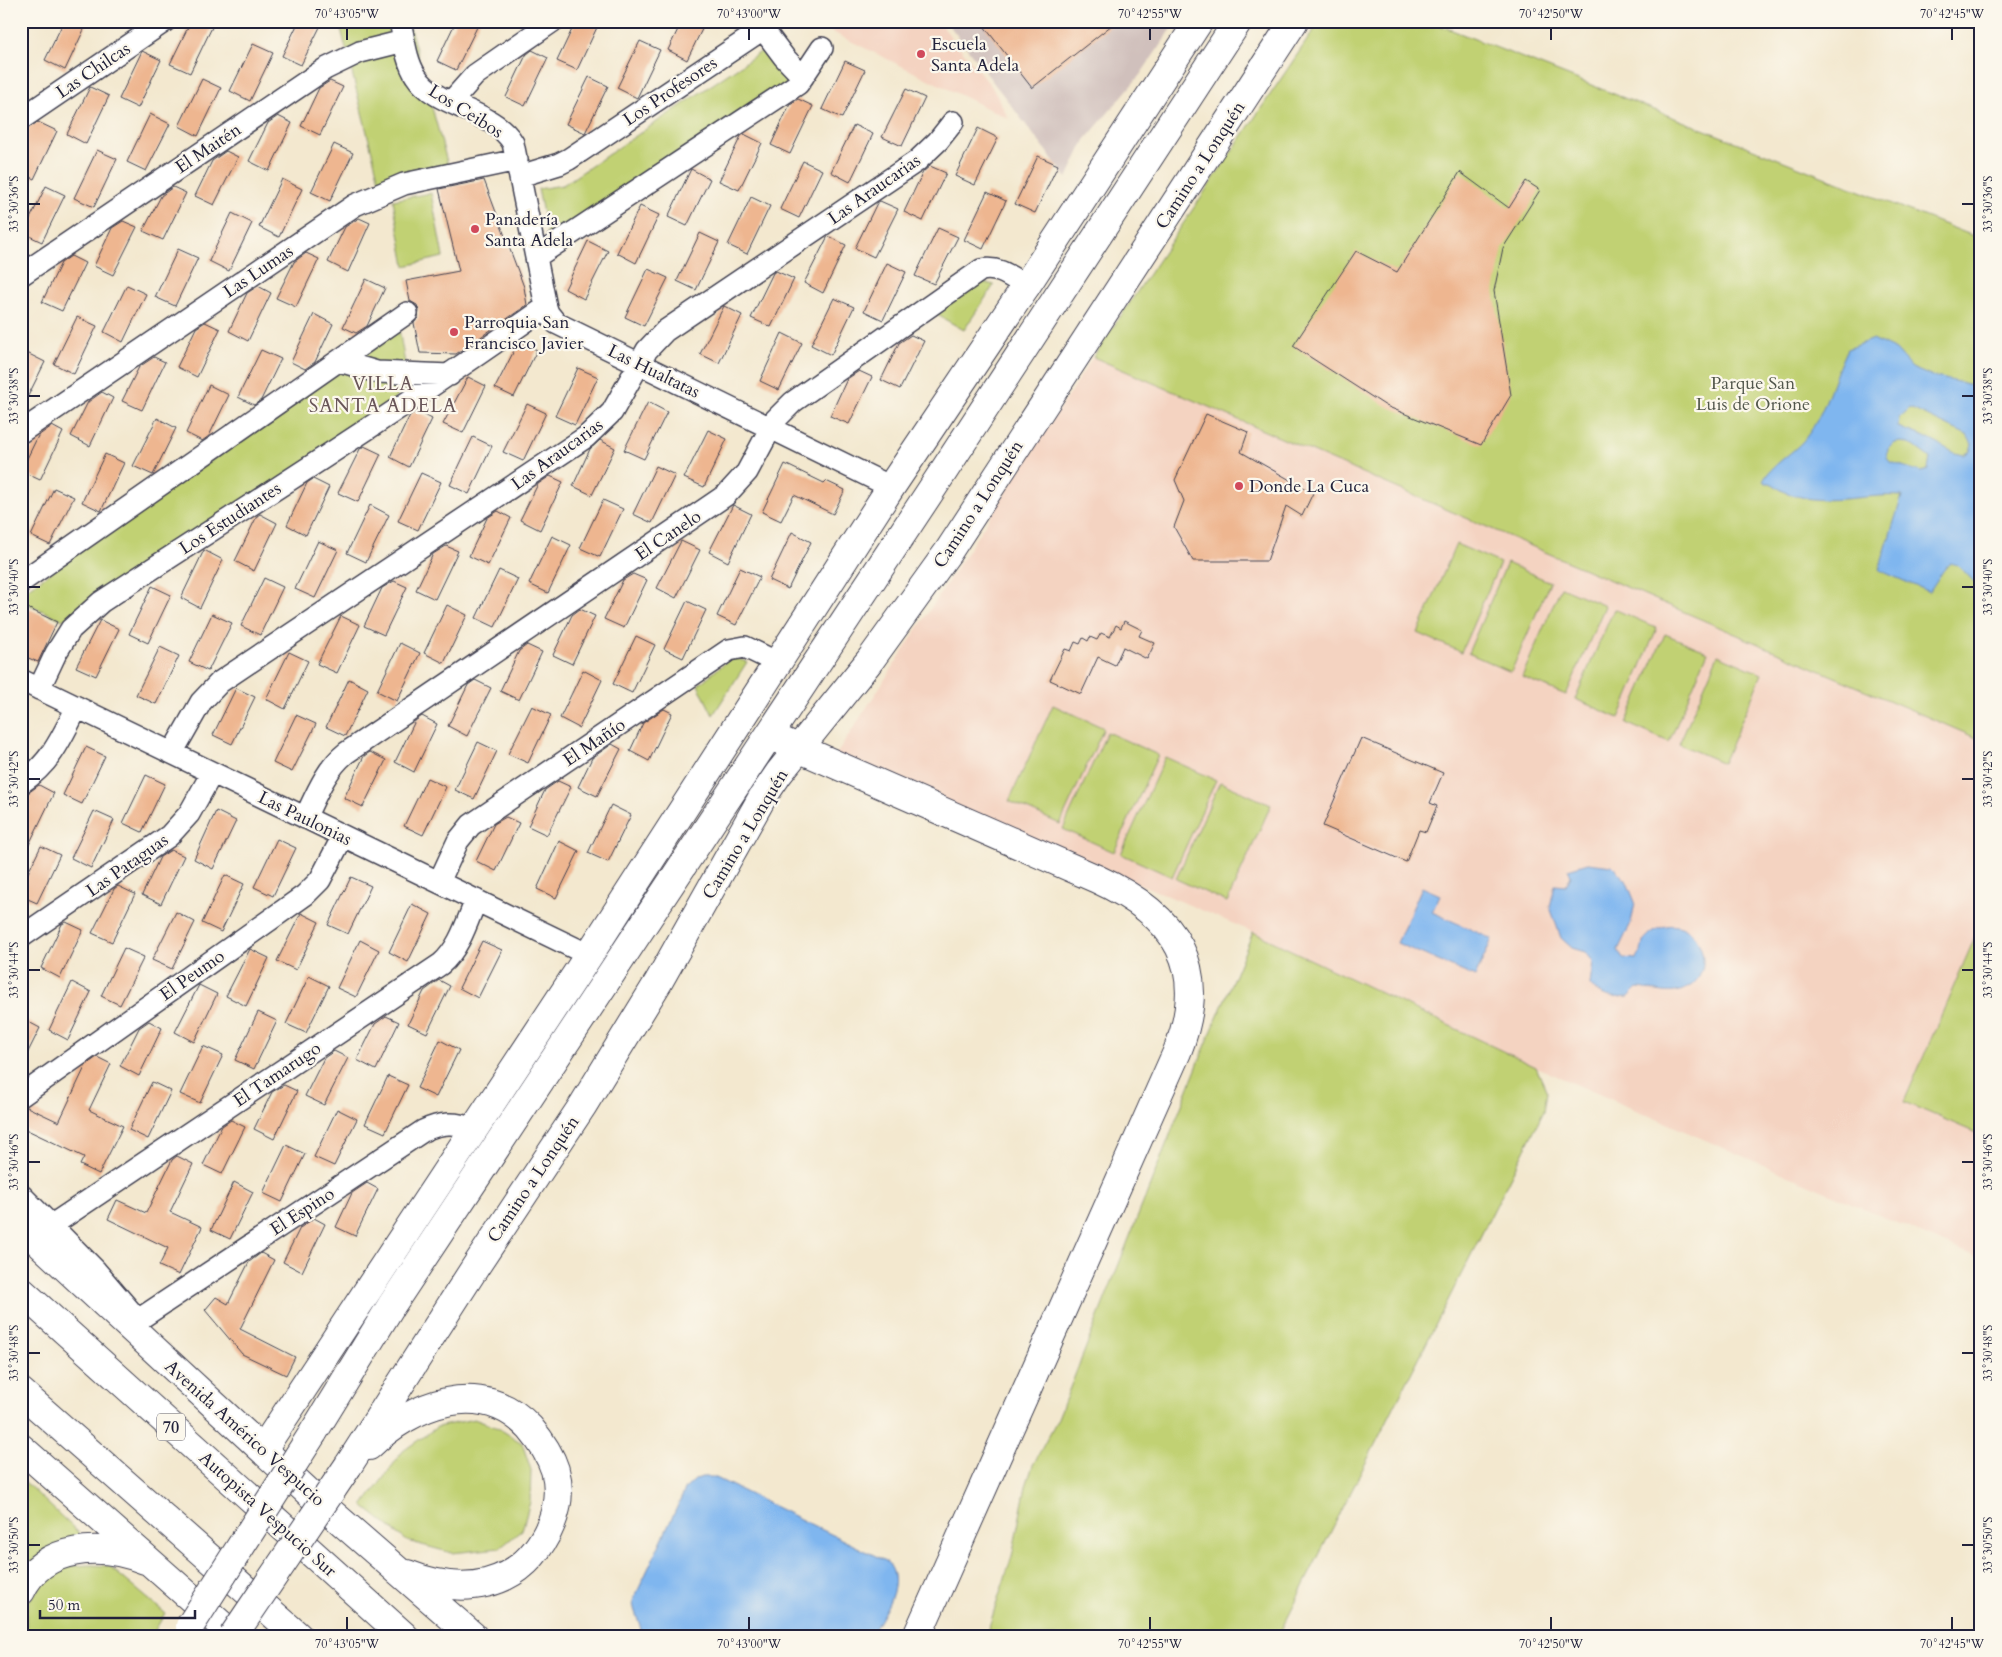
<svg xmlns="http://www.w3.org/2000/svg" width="2002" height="1657" viewBox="0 0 2002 1657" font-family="Cardo,serif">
  <rect width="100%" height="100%" fill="#fbf7ec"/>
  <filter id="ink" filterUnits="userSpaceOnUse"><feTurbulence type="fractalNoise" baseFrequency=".02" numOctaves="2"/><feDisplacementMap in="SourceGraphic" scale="10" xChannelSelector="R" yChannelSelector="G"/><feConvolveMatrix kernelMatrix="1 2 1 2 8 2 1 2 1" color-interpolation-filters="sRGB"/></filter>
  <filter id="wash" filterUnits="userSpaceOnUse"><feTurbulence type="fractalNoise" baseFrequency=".0096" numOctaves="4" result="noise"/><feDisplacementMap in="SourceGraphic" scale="20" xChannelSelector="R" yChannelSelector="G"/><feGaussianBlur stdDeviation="1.12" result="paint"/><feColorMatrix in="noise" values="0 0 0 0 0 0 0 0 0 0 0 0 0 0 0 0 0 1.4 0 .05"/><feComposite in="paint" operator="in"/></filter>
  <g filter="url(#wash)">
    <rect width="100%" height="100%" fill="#f3e8cf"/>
    <path fill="#f4d3c1" d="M810 21H938L992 87 1009 119Z
      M1093 357 1337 460 1981 739V1259L1536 1067 1253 932 836 755Z"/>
    <path fill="#d0c0bc" d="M946 21H1177L1140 75 1085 140 1067 178Z"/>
    <path fill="#c1d173" stroke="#727a57" d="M339 21H408L451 176 382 192Z
      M1320 21H1429L1981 239V740L1093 357Z
      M765 49 788 84 548 238 538 189 563 185Z
      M431 193 443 257 405 266 393 200Z
      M978 281 994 285 964 330 932 312Z
      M399 329 406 369 420 378 354 432 86 609 63 620 21 601V593Z
      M1456 544 1500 563 1461 652 1418 633Z
      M1507 563 1550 582 1511 672 1468 653Z
      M1561 587 1605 606 1566 695 1522 677Z
      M1614 609 1657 628 1619 718 1575 699Z
      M1665 634 1708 652 1669 742 1626 723Z
      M1718 655 1762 674 1723 763 1679 744Z
      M732 657 747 662 713 715 698 685Z
      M1053 705 1104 728 1060 824 1009 801Z
      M1107 732 1158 755 1114 852 1063 829Z
      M1165 757 1216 780 1172 877 1121 854Z
      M1220 782 1271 805 1227 902 1176 879Z
      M1981 923V1135L1904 1102Z
      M1253 932 1536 1067 1547 1092 1544 1111 1278 1636H986L1012 1556 1026 1486 1033 1465 1058 1418 1202 1054Z
      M474 1419 498 1428 522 1443 531 1470 530 1502 522 1530 500 1548 452 1553 407 1541 363 1506 403 1451 437 1427Z
      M24 1481 80 1534 79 1540 21 1571V1482Z
      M92 1565 109 1566 165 1613 152 1636H27L26 1615 29 1601 47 1577 69 1566Z"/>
    <path fill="#7fb6ef" stroke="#506c95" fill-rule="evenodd" d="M1873 339 1896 350 1912 368 1931 376 1981 387V589L1958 565 1950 563 1943 571 1929 592 1879 570 1902 496C1862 493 1822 509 1783 491 1779 489 1775 485 1770 483H1766L1763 481C1772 464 1791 455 1804 440 1827 411 1831 380 1847 349ZM1910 408 1967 435 1972 444 1970 451 1964 455 1955 453 1925 437 1898 427 1899 418ZM1902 442 1914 446 1930 458 1928 470 1921 472 1890 462 1887 457 1888 449 1894 443Z
      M1588 863 1612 866 1626 880 1635 902 1631 923 1618 950 1623 958 1636 959 1641 952 1643 941C1646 938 1650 933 1654 931 1696 905 1726 977 1680 991 1666 995 1651 989 1638 988L1629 997C1611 998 1603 998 1590 985L1593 961 1585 952 1572 948 1561 938 1550 907 1555 885 1566 886 1571 876 1568 869Z
      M1422 887 1440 895 1432 912 1492 939 1475 977 1397 943Z
      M702 1477H714L886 1561C908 1582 882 1614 871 1636H641C642 1622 633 1614 633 1601L686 1488 696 1479Z"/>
    <g id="blocks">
      <path fill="#eeb690" d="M64 21H88L65 70 45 60Z
        M191 21H215L190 73 170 64Z
        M299 21H323L301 65 282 56Z
        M456 21H480L456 70 437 61Z
        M576 21H600L577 70 557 61Z
        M682 21H706L687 60 668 50Z
        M980 21H1117L1032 88Z
        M640 41 660 50 637 98 617 88Z
        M253 44 273 53 250 101 230 91Z
        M532 50 548 58 525 106 506 97 526 55Z
        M142 51 161 60 138 108 119 99Z
        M845 61 865 70 842 118 822 109Z
        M589 77 608 86 585 133 566 124Z
        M202 79 221 88 198 136 179 126Z
        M330 81 343 87 320 135 301 126 319 88Z
        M90 87 109 96 86 144 67 134Z
        M906 89 925 98 902 146 882 137Z
        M798 99 813 106 790 154 771 145 790 104Z
        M150 114 170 124 146 171 127 162Z
        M278 116 292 123 269 171 249 161 268 123Z
        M38 122 57 131 34 179 21 173V131Z
        M854 125 873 134 850 182 831 172Z
        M978 128 998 138 975 185 955 176Z
        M744 134 762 143 739 190 719 181 741 136Z
        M334 144 353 153 330 201 311 192Z
        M97 150 117 159 94 207 74 198Z
        M226 151 238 157 214 205 195 196 212 161Z
        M1038 156 1058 165 1035 213 1015 204Z
        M803 161 822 170 799 218 780 209Z
        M930 166 946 173 923 221 904 212 923 172Z
        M691 169 710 179 687 226 668 217Z
        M1460 172 1509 208 1526 181 1540 190 1503 248 1494 291 1511 395 1481 445 1386 406 1293 346 1356 251 1397 272Z
        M282 179 302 189 279 237 259 227Z
        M484 180 524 287 527 305 456 354 420 353 414 323 418 318 419 311 417 305 410 301 406 281 459 271 439 189Z
        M46 186 65 195 42 242 23 233Z
        M173 187 186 193 163 240 143 231 161 196Z
        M987 192 1006 201 983 249 964 240Z
        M751 197 770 206 747 254 728 245Z
        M880 201 898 209 874 257 855 248 877 203Z
        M640 206 659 215 636 263 617 253Z
        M232 213 252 223 229 271 209 261Z
        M359 218 370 223 348 272 328 262 345 227Z
        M123 221 137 227 113 275 94 266 112 228Z
        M938 228 958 237 934 284 915 276Z
        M700 233 719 242 696 290 677 281Z
        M828 236 846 245 823 293 804 283Z
        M588 241 608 251 584 299 565 289Z
        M178 249 198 258 175 306 155 297Z
        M306 253 319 259 296 307 276 298 294 262Z
        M71 256 85 263 62 311 42 302 61 263Z
        M887 263 906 272 883 320 864 311Z
        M648 269 668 278 644 326 625 317Z
        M776 271 794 279 771 327 751 318 773 273Z
        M366 279 385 288 367 326 356 333 343 327Z
        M127 285 146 294 123 342 104 332Z
        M258 286 271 293 248 341 229 331 247 293Z
        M834 298 854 307 831 355 811 345Z
        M724 306 742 315 719 363 700 354Z
        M314 314 333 324 315 362 305 369 291 362Z
        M77 317 97 326 74 374 54 364Z
        M205 322 220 329 197 377 177 367 196 328Z
        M782 333 802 343 779 390 760 381Z
        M911 335 924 341 900 389 881 380 899 343Z
        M519 341 537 350 514 397 495 388Z
        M21 350 45 362 21 410Z
        M261 350 281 359 261 400 254 405 238 397Z
        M154 357 165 362 142 410 122 401 139 367Z
        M578 368 598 377 575 425 555 416Z
        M859 371 872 377 849 424 830 416 847 379Z
        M468 377 486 386 463 433 443 424Z
        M209 385 229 395 209 436 202 441 186 433Z
        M102 392 113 398 90 446 71 436 88 402Z
        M648 402 667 412 644 459 624 450Z
        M527 404 546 413 523 461 503 452Z
        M417 411 432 419 409 467 390 457 410 415Z
        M1206 414 1248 432 1241 452 1313 493 1302 516 1286 506 1267 561H1193L1174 527 1184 501 1175 480Z
        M157 418 176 428 153 475 133 466Z
        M52 426 63 432 40 480 21 471 38 436Z
        M708 430 727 439 704 487 684 478Z
        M473 437 492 446 469 494 450 485Z
        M600 440 615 448 592 495 573 486 590 449Z
        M364 446 381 454 358 502 338 493 360 449Z
        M105 454 124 463 101 511 82 502Z
        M785 464 824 483 826 481 845 490 833 514 794 495 781 521 762 512Z
        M656 466 675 475 652 523 633 514Z
        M421 473 441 482 418 530 398 521Z
        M550 476 563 482 540 530 520 520 538 484Z
        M313 479 329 487 306 535 287 525 307 483Z
        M54 488 74 497 50 545 31 536Z
        M603 500 623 509 600 557 580 548Z
        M370 505 389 515 366 562 347 553Z
        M733 505 751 514 728 562 709 552Z
        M498 511 511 518 488 565 469 556 487 518Z
        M260 514 277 523 254 571 235 561 257 516Z
        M792 532 811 542 788 589 769 580Z
        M552 536 571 545 548 593 529 584Z
        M318 541 338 550 315 598 295 589Z
        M681 541 700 550 676 598 657 588Z
        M446 546 458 551 435 599 416 590 433 554Z
        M204 550 223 560 200 608 181 598Z
        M740 568 760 577 736 625 717 616Z
        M499 570 518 579 495 627 476 618Z
        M633 574 647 580 624 628 604 619 623 580Z
        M264 578 283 587 260 635 241 626Z
        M394 581 407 587 384 635 364 626 382 588Z
        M152 586 171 595 148 643 129 634Z
        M687 601 706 610 683 658 664 649Z
        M21 605 57 622 38 662 21 655Z
        M447 605 467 615 444 663 424 653Z
        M580 609 595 616 572 664 553 655 572 615Z
        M212 614 232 623 208 671 189 662Z
        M341 616 360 625 337 673 317 664Z
        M100 620 119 629 96 676 76 667Z
        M1124 621 1142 630 1139 636 1155 643 1147 659 1123 647 1115 665 1098 657 1081 694 1050 680 1065 649 1071 651 1075 642 1080 644 1083 638 1088 641 1090 637 1097 640 1101 633 1110 637 1116 625 1121 628Z
        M636 636 655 645 632 693 613 684Z
        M400 643 420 653 397 701 377 691Z
        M527 645 542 652 519 700 500 691 519 651Z
        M160 647 179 656 156 704 136 695Z
        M289 652 308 661 285 709 266 699Z
        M583 670 602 680 579 728 560 718Z
        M349 679 368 689 345 736 326 727Z
        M475 680 491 688 467 736 448 726 468 685Z
        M236 688 255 697 232 744 213 735Z
        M532 706 551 715 528 763 508 754Z
        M664 709 672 713 649 761 630 751 643 723Z
        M296 715 316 724 292 772 273 763Z
        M422 716 437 724 414 772 395 762 415 721Z
        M1361 738 1443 773 1430 803 1437 806 1426 832 1419 830 1406 862 1323 826Z
        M478 742 497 751 474 799 455 790Z
        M612 744 621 749 597 796 578 787 592 758Z
        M86 747 105 756 82 804 63 795Z
        M370 752 386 760 363 807 344 798 364 756Z
        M146 775 165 784 142 832 123 823Z
        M427 778 446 787 423 835 404 826Z
        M558 781 571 787 547 835 528 826 545 790Z
        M39 785 54 793 21 861V795L28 793Z
        M611 805 631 815 608 862 588 853Z
        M94 811 114 820 91 868 71 858Z
        M216 811 236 821 213 869 194 859Z
        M506 817 519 823 496 871 476 861 494 824Z
        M277 839 296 848 273 896 254 887Z
        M559 841 579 851 556 898 537 889Z
        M41 846 60 855 37 903 21 896V887Z
        M171 850 184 856 161 904 142 895 160 857Z
        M225 875 244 884 221 932 202 923Z
        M351 877 371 886 348 934 328 925Z
        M118 886 135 894 112 942 92 933 114 889Z
        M412 904 431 914 408 962 389 952Z
        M176 912 195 922 172 969 152 960Z
        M301 913 319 922 296 970 277 961Z
        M66 922 83 930 60 978 41 968 62 924Z
        M360 940 379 950 356 997 337 988Z
        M482 941 502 950 478 998 459 988Z
        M124 948 144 957 120 1005 101 996Z
        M250 949 269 958 246 1006 226 996Z
        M309 976 329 986 306 1033 286 1024Z
        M439 980 450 986 427 1033 408 1024 424 991Z
        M72 982 91 992 68 1040 49 1030Z
        M199 985 217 994 194 1042 175 1032Z
        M258 1012 277 1021 254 1069 235 1060Z
        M386 1016 399 1022 376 1070 357 1060 375 1024Z
        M21 1018 40 1028 21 1066Z
        M149 1021 162 1028 139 1076 120 1066 139 1028Z
        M440 1040 459 1050 436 1097 417 1088Z
        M203 1046 223 1055 200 1103 180 1094Z
        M334 1051 348 1058 324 1105 305 1096 324 1058Z
        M97 1057 111 1064 89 1110 123 1126 99 1174 80 1165 84 1157 21 1127V1108L27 1107 59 1122 86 1065Z
        M388 1076 408 1085 385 1133 365 1124Z
        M152 1082 171 1091 148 1139 129 1130Z
        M284 1085 297 1091 274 1139 254 1129 272 1092Z
        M337 1109 357 1119 334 1166 314 1157Z
        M231 1120 245 1127 222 1174 203 1165 222 1126Z
        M286 1145 305 1154 282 1202 263 1193Z
        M177 1156 193 1164 170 1212 202 1227 179 1275 159 1266 168 1248 108 1219 117 1200 146 1213 172 1160Z
        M234 1182 253 1192 230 1239 211 1230Z
        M367 1183 378 1189 355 1236 336 1227 352 1193Z
        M314 1218 325 1224 302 1272 283 1262 300 1228Z
        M261 1253 274 1260 240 1329 295 1357 286 1375 242 1354 205 1310 216 1297 228 1304 249 1262Z"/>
    </g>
  </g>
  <g filter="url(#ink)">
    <use href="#blocks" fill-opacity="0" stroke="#414051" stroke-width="1"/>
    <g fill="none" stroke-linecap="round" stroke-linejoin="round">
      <defs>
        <path id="street" d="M400 21C404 39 406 61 416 76 436 108 493 109 513 143L546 307 548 313 556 323 891 487
          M451 102 475 75 553 21
          M21 119 165 21
          M520 176 559 164 569 159 763 29 784 57 803 77
          M536 257 798 84 822 48
          M21 275 325 69 360 52 404 41
          M339 361 377 372 450 375
          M21 432 355 205 404 184 517 160
          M21 582 407 313
          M21 680 589 955
          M39 689 56 653 71 629 101 602C250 505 401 410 546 307
          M172 753 201 702 220 682 586 437 612 412 647 350 665 331 917 161 938 141 953 122
          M21 783C51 763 61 739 77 707
          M305 818C316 795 326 769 346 753L726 495 747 472 775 420 793 402 981 270C998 266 1011 277 1026 286
          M439 882 458 841 471 825 729 650 745 647 776 662
          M21 937 169 836 189 814 212 773
          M21 1096 305 895 320 880 343 836
          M21 1195 96 1271 138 1320 423 1131C441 1122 456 1122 474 1129
          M52 1225 441 964C459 949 467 922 476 900"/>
        <path id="secondary" d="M263 1449 589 955 891 487 1026 286"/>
        <path id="primary" d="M1026 286 1199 21
          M782 741 1097 879C1176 915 1211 967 1177 1052L917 1636
          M21 1226 320 1503 473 1636
          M313 1433 391 1306 928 495 1238 21
          M369 1446C412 1404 482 1376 530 1428 541 1441 550 1454 555 1470 561 1491 557 1513 547 1533 518 1589 462 1596 407 1574
          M21 1448 234 1636
          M348 1466 476 1266 583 1105 659 981 762 798 779 773 871 659 948 552 1294 21
          M21 1591C43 1544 102 1543 145 1560"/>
        <path id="highway" d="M21 1291 404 1636
          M21 1392 298 1636"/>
      </defs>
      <use href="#street" stroke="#414051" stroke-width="24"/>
      <use href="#secondary" stroke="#414051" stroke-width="30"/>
      <use href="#primary" stroke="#414051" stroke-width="30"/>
      <use href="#highway" stroke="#414051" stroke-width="30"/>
      <use href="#street" stroke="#fff" stroke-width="21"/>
      <use href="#secondary" stroke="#fff" stroke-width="28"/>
      <use href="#primary" stroke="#fff" stroke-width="28"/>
      <use href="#highway" stroke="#fff" stroke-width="28"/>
      <defs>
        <path id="primary-bridge" d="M190 1626 313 1433
          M233 1636 348 1466"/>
      </defs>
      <use href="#primary-bridge" stroke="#414051" stroke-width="30" stroke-linecap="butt"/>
      <use href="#primary-bridge" stroke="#fff" stroke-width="28"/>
    </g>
  </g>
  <path fill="none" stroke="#22223b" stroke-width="2" d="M347 28V40M749 28V40M1150 28V40M1551 28V40M1952 28V40M28 204H40M1962 204H1974M28 396H40M1962 396H1974M28 587H40M1962 587H1974M28 779H40M1962 779H1974M28 970H40M1962 970H1974M28 1162H40M1962 1162H1974M28 1353H40M1962 1353H1974M28 1545H40M1962 1545H1974M347 1617V1630M749 1617V1630M1150 1617V1630M1551 1617V1630M1952 1617V1630"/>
  <g fill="#d1495b" stroke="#fbf7ec" stroke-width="2">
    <circle cx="921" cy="54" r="5"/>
    <circle cx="475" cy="229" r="5"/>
    <circle cx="454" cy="332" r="5"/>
    <circle cx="1239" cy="486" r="5"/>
  </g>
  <g text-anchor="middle" stroke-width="4.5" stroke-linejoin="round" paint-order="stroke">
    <rect fill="#fbf7ec" stroke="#636270" stroke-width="1" x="157" y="1413.5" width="28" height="27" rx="4"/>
    <g font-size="16" font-weight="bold" fill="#22223b">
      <text x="171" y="1433">70</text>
    </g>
    <g font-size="18" fill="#22223b" stroke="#fbf7ec" text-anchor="start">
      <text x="931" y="50">Escuela<tspan x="931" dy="21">Santa Adela</tspan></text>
      <text x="485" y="225">Panadería<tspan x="485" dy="21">Santa Adela</tspan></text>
      <text x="464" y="328">Parroquia San<tspan x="464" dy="21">Francisco Javier</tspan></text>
      <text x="1249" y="492">Donde La Cuca</text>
    </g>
    <g font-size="18" fill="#22223b" stroke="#fbf7ec">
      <text transform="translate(93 70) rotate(-34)" y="6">Las Chilcas</text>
      <text transform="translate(670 91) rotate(-34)" y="6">Los Profesores</text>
      <text transform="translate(466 111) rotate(32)" y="6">Los Ceibos</text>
      <text transform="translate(208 148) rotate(-34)" y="6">El Maitén</text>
      <text transform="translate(1200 165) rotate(-57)" y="6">Camino a Lonquén</text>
      <text transform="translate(874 189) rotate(-35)" y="6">Las Araucarias</text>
      <text transform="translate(258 271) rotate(-34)" y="6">Las Lumas</text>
      <text transform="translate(654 371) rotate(26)" y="6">Las Hualtatas</text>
      <text transform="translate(557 454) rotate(-36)" y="6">Las Araucarias</text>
      <text transform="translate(978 504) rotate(-57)" y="6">Camino a Lonquén</text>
      <text transform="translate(230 518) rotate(-33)" y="6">Los Estudiantes</text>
      <text transform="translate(668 535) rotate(-34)" y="6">El Canelo</text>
      <text transform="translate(594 742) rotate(-34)" y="6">El Mañío</text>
      <text transform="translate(305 818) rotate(26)" y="6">Las Paulonias</text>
      <text transform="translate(745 834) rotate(-59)" y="6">Camino a Lonquén</text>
      <text transform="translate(127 865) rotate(-35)" y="6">Las Pataguas</text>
      <text transform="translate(192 975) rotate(-35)" y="6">El Peumo</text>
      <text transform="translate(277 1074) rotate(-34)" y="6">El Tamarugo</text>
      <text transform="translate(533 1179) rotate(-56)" y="6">Camino a Lonquén</text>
      <text transform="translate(302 1211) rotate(-33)" y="6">El Espino</text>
      <text transform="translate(245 1433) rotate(42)" y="6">Avenida Américo Vespucio</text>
      <text transform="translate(268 1514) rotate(42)" y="6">Autopista Vespucio Sur</text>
    </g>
    <g font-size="18" fill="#52574c" stroke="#fbf7ec">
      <text x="1753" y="389">Parque San<tspan x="1753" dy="21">Luis de Orione</tspan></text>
    </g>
    <g font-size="19" letter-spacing="1" fill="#695659" stroke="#fbf7ec">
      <text x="383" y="390">VILLA<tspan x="383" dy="22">SANTA ADELA</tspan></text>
    </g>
  </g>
  <rect width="2002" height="1657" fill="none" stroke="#fbf7ec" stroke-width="55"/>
  <path d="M40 1610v8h155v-8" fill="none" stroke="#22223b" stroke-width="2.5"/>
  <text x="48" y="1610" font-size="15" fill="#22223b" stroke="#fbf7ec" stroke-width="4" paint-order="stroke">50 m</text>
  <rect x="28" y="28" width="1946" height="1602" fill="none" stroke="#22223b" stroke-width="2"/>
  <g font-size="12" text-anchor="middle" fill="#22223b">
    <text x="347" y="18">70°43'05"W</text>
    <text x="749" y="18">70°43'00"W</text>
    <text x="1150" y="18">70°42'55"W</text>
    <text x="1551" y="18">70°42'50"W</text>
    <text x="1952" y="18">70°42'45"W</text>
    <text transform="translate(14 204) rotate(-90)" y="4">33°30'36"S</text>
    <text transform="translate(1988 204) rotate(-90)" y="4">33°30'36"S</text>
    <text transform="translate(14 396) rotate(-90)" y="4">33°30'38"S</text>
    <text transform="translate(1988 396) rotate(-90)" y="4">33°30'38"S</text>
    <text transform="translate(14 587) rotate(-90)" y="4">33°30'40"S</text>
    <text transform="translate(1988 587) rotate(-90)" y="4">33°30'40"S</text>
    <text transform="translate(14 779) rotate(-90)" y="4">33°30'42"S</text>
    <text transform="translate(1988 779) rotate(-90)" y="4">33°30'42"S</text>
    <text transform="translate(14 970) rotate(-90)" y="4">33°30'44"S</text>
    <text transform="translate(1988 970) rotate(-90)" y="4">33°30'44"S</text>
    <text transform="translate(14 1162) rotate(-90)" y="4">33°30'46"S</text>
    <text transform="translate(1988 1162) rotate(-90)" y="4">33°30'46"S</text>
    <text transform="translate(14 1353) rotate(-90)" y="4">33°30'48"S</text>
    <text transform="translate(1988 1353) rotate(-90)" y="4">33°30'48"S</text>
    <text transform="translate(14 1545) rotate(-90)" y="4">33°30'50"S</text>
    <text transform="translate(1988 1545) rotate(-90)" y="4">33°30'50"S</text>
    <text x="347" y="1648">70°43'05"W</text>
    <text x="749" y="1648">70°43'00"W</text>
    <text x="1150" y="1648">70°42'55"W</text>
    <text x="1551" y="1648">70°42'50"W</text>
    <text x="1952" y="1648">70°42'45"W</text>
  </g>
</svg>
